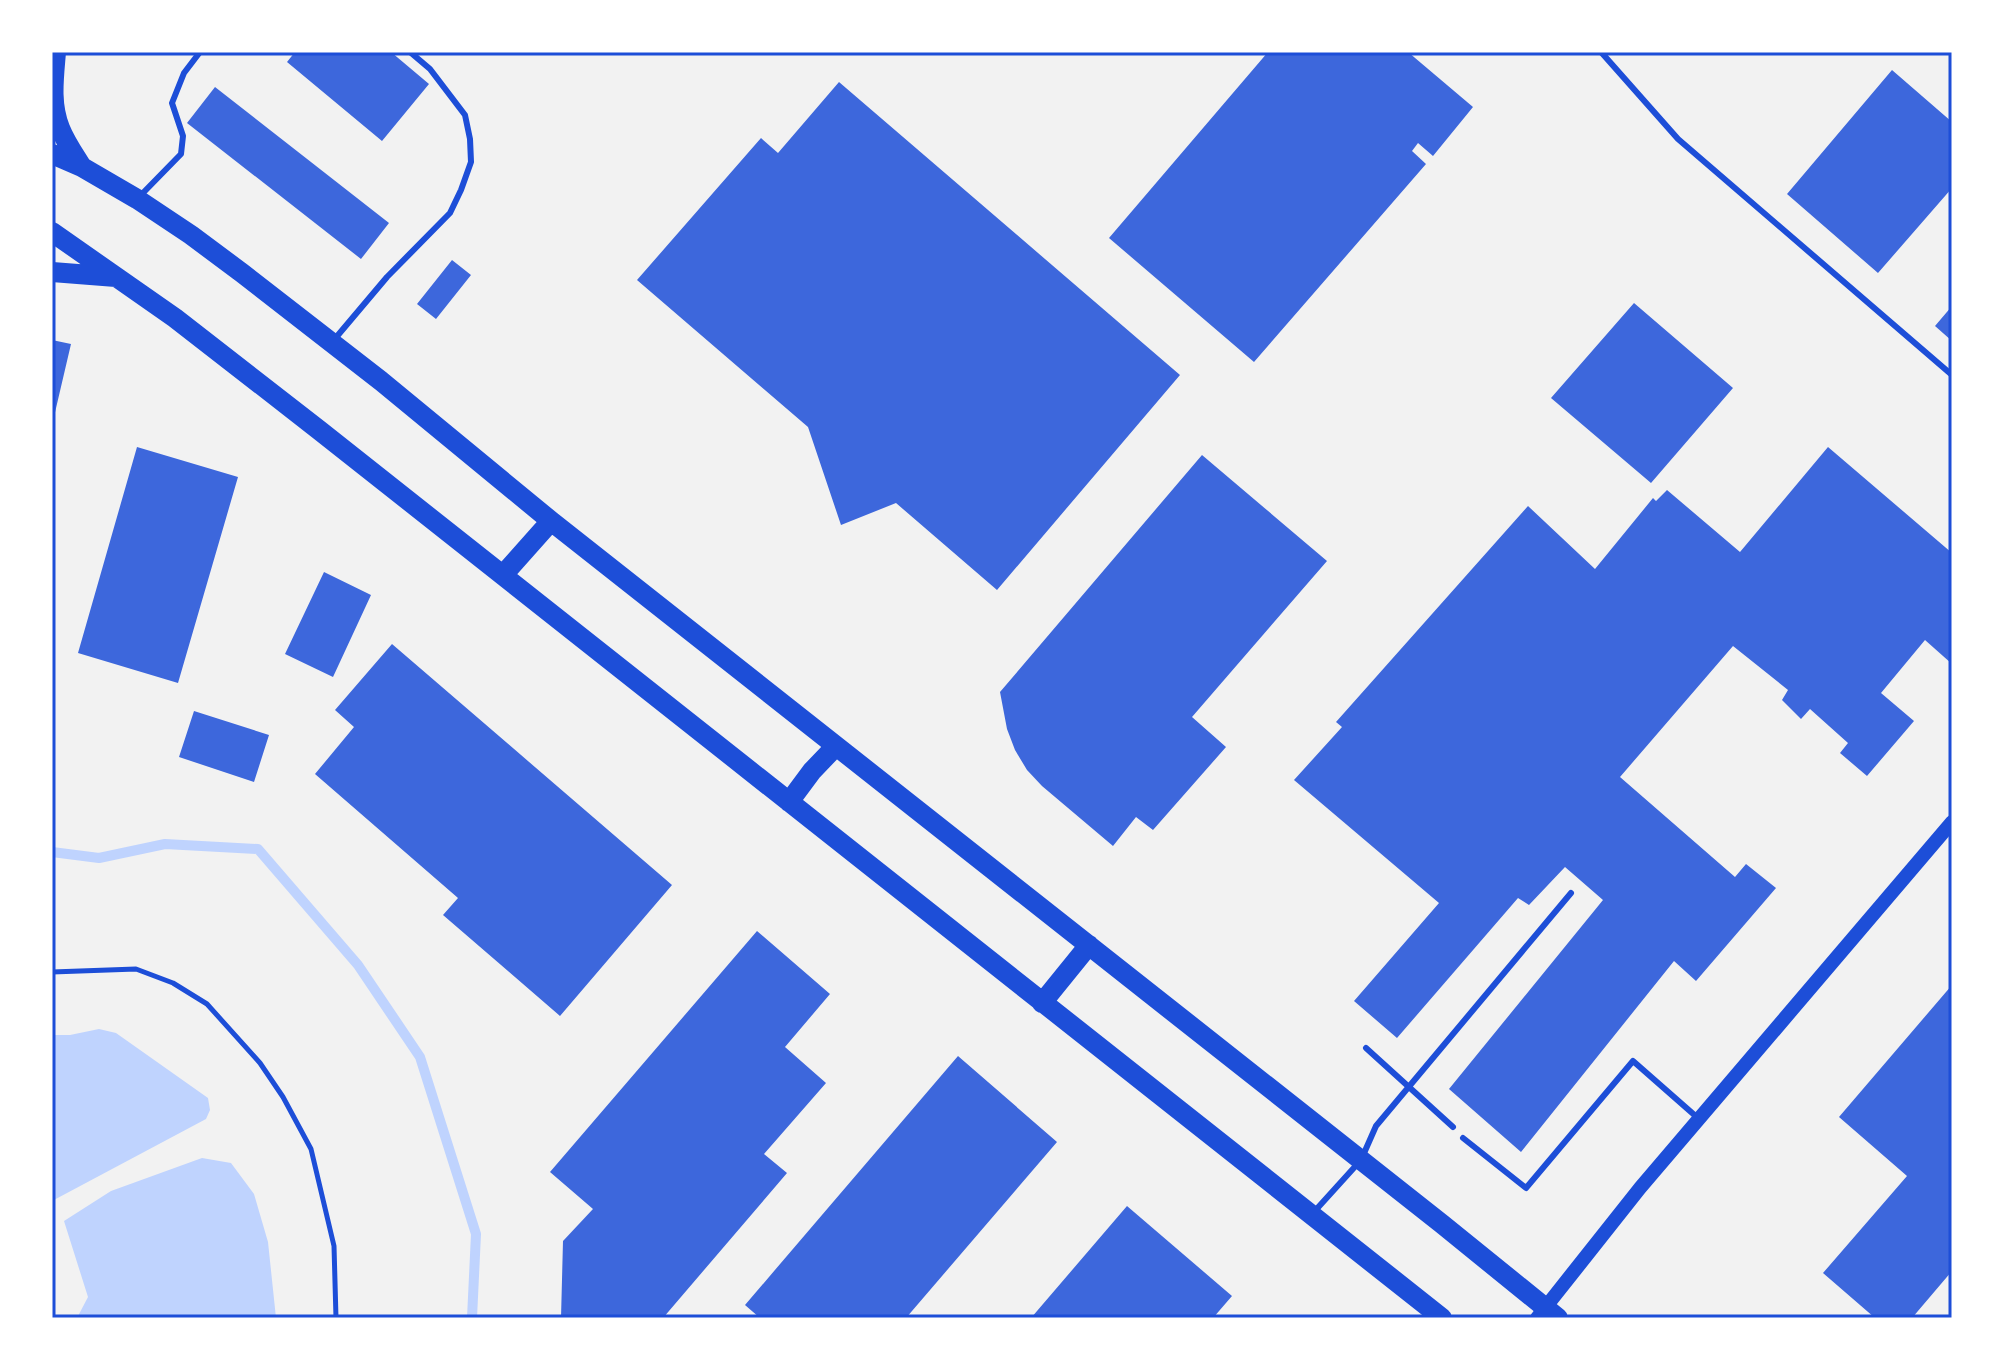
<svg xmlns="http://www.w3.org/2000/svg" width="2004" height="1370" viewBox="0 0 2004 1370" font-family="'Times New Roman',serif">
  <rect width="100%" height="100%" fill="#f2f2f2"/>
  <path fill="#bfd3fe" d="M99 1029 116 1033 208 1098 210 1110 206 1119 52 1201V1035H70Z
    M202 1158 231 1163 254 1194 268 1242 276 1318H77L88 1297 64 1221 111 1191Z"/>
  <g fill="none" stroke-linecap="round" stroke-linejoin="round">
    <path stroke="#bfd3fe" stroke-width="10" d="M52 852 99 858 165 844 258 849 358 965 420 1057 476 1234 472 1318"/>
  </g>
  <path fill="#3d67dc" d="M295 52H391L429 84 382 141 287 62Z
    M1268 52H1408L1473 107 1433 156 1418 143 1412 151 1426 164 1254 362 1109 238Z
    M1892 70 1952 122V188L1878 273 1787 194Z
    M839 82 1180 375 997 590 896 503 841 525 808 427 637 280 761 138 778 153Z
    M215 87 389 223 361 259 187 123Z
    M452 260 471 275 436 319 417 304Z
    M1634 303 1733 388 1651 483 1551 398Z
    M1952 306V341L1935 326Z
    M52 340 71 344 53 421 52 420Z
    M137 447 238 477 178 683 78 653Z
    M1828 447 1952 553V664L1925 640 1881 693 1914 721 1867 776 1840 753 1848 743 1810 709 1801 719 1782 700 1788 690 1733 646 1620 777 1735 877 1746 864 1776 888 1696 981 1674 961 1521 1152 1449 1089 1603 900 1565 867 1529 905 1518 898 1397 1038 1354 1001 1439 903 1294 780 1342 727 1336 722 1528 506 1595 569 1653 498 1656 501 1667 490 1740 552Z
    M1202 455 1327 561 1192 717 1226 747 1153 830 1136 817 1113 846 1042 786 1027 770 1015 750 1007 729 1000 692Z
    M324 572 371 595 333 677 285 654Z
    M392 644 672 885 560 1016 443 915 458 898 315 774 354 727 335 710Z
    M194 711 269 735 254 782 179 757Z
    M757 931 830 994 785 1047 826 1083 764 1154 787 1173 663 1318H561L563 1241 593 1209 550 1172Z
    M1952 985V1271L1912 1318H1875L1823 1273 1907 1176 1839 1117Z
    M958 1056 1057 1142 906 1318H760L745 1305Z
    M1127 1206 1232 1296 1213 1318H1031Z"/>
  <g fill="none" stroke-linecap="round" stroke-linejoin="round">
    <path stroke="#1d4ed8" stroke-width="5" d="M52 972 136 969 173 983 207 1004 260 1063 283 1097 311 1149 334 1246 336 1318"/>
    <path stroke="#1d4ed8" stroke-width="6" d="M1601 52 1678 139 1952 375
      M140 196 181 154 183 136 172 103 184 73 200 52
      M333 341 387 277 450 213 461 190 471 162 470 139 465 115 430 69 410 52
      M1366 1048 1453 1127
      M1463 1138 1526 1188 1633 1061 1699 1119
      M1313 1213 1361 1160 1376 1126 1571 893"/>
    <path stroke="#1d4ed8" stroke-width="14" d="M1537 1318 1640 1188 1952 822"/>
    <path stroke="#1d4ed8" stroke-width="20" d="M56 52C54 77 50 104 60 128 65 141 74 154 82 167
      M52 154 82 167 137 199 191 235 242 273 381 381 551 521 1442 1224 1558 1318
      M52 232 175 318 319 430 1442 1318
      M52 272 116 277
      M503 575 551 521
      M789 802 812 771 836 746
      M1042 1003 1089 945"/>
  </g>
  <rect width="2004" height="1370" fill="none" stroke="#ffffff" stroke-width="108"/>
  <rect x="54" y="54" width="1896" height="1262" fill="none" stroke="#1d4ed8" stroke-width="3"/>
</svg>
